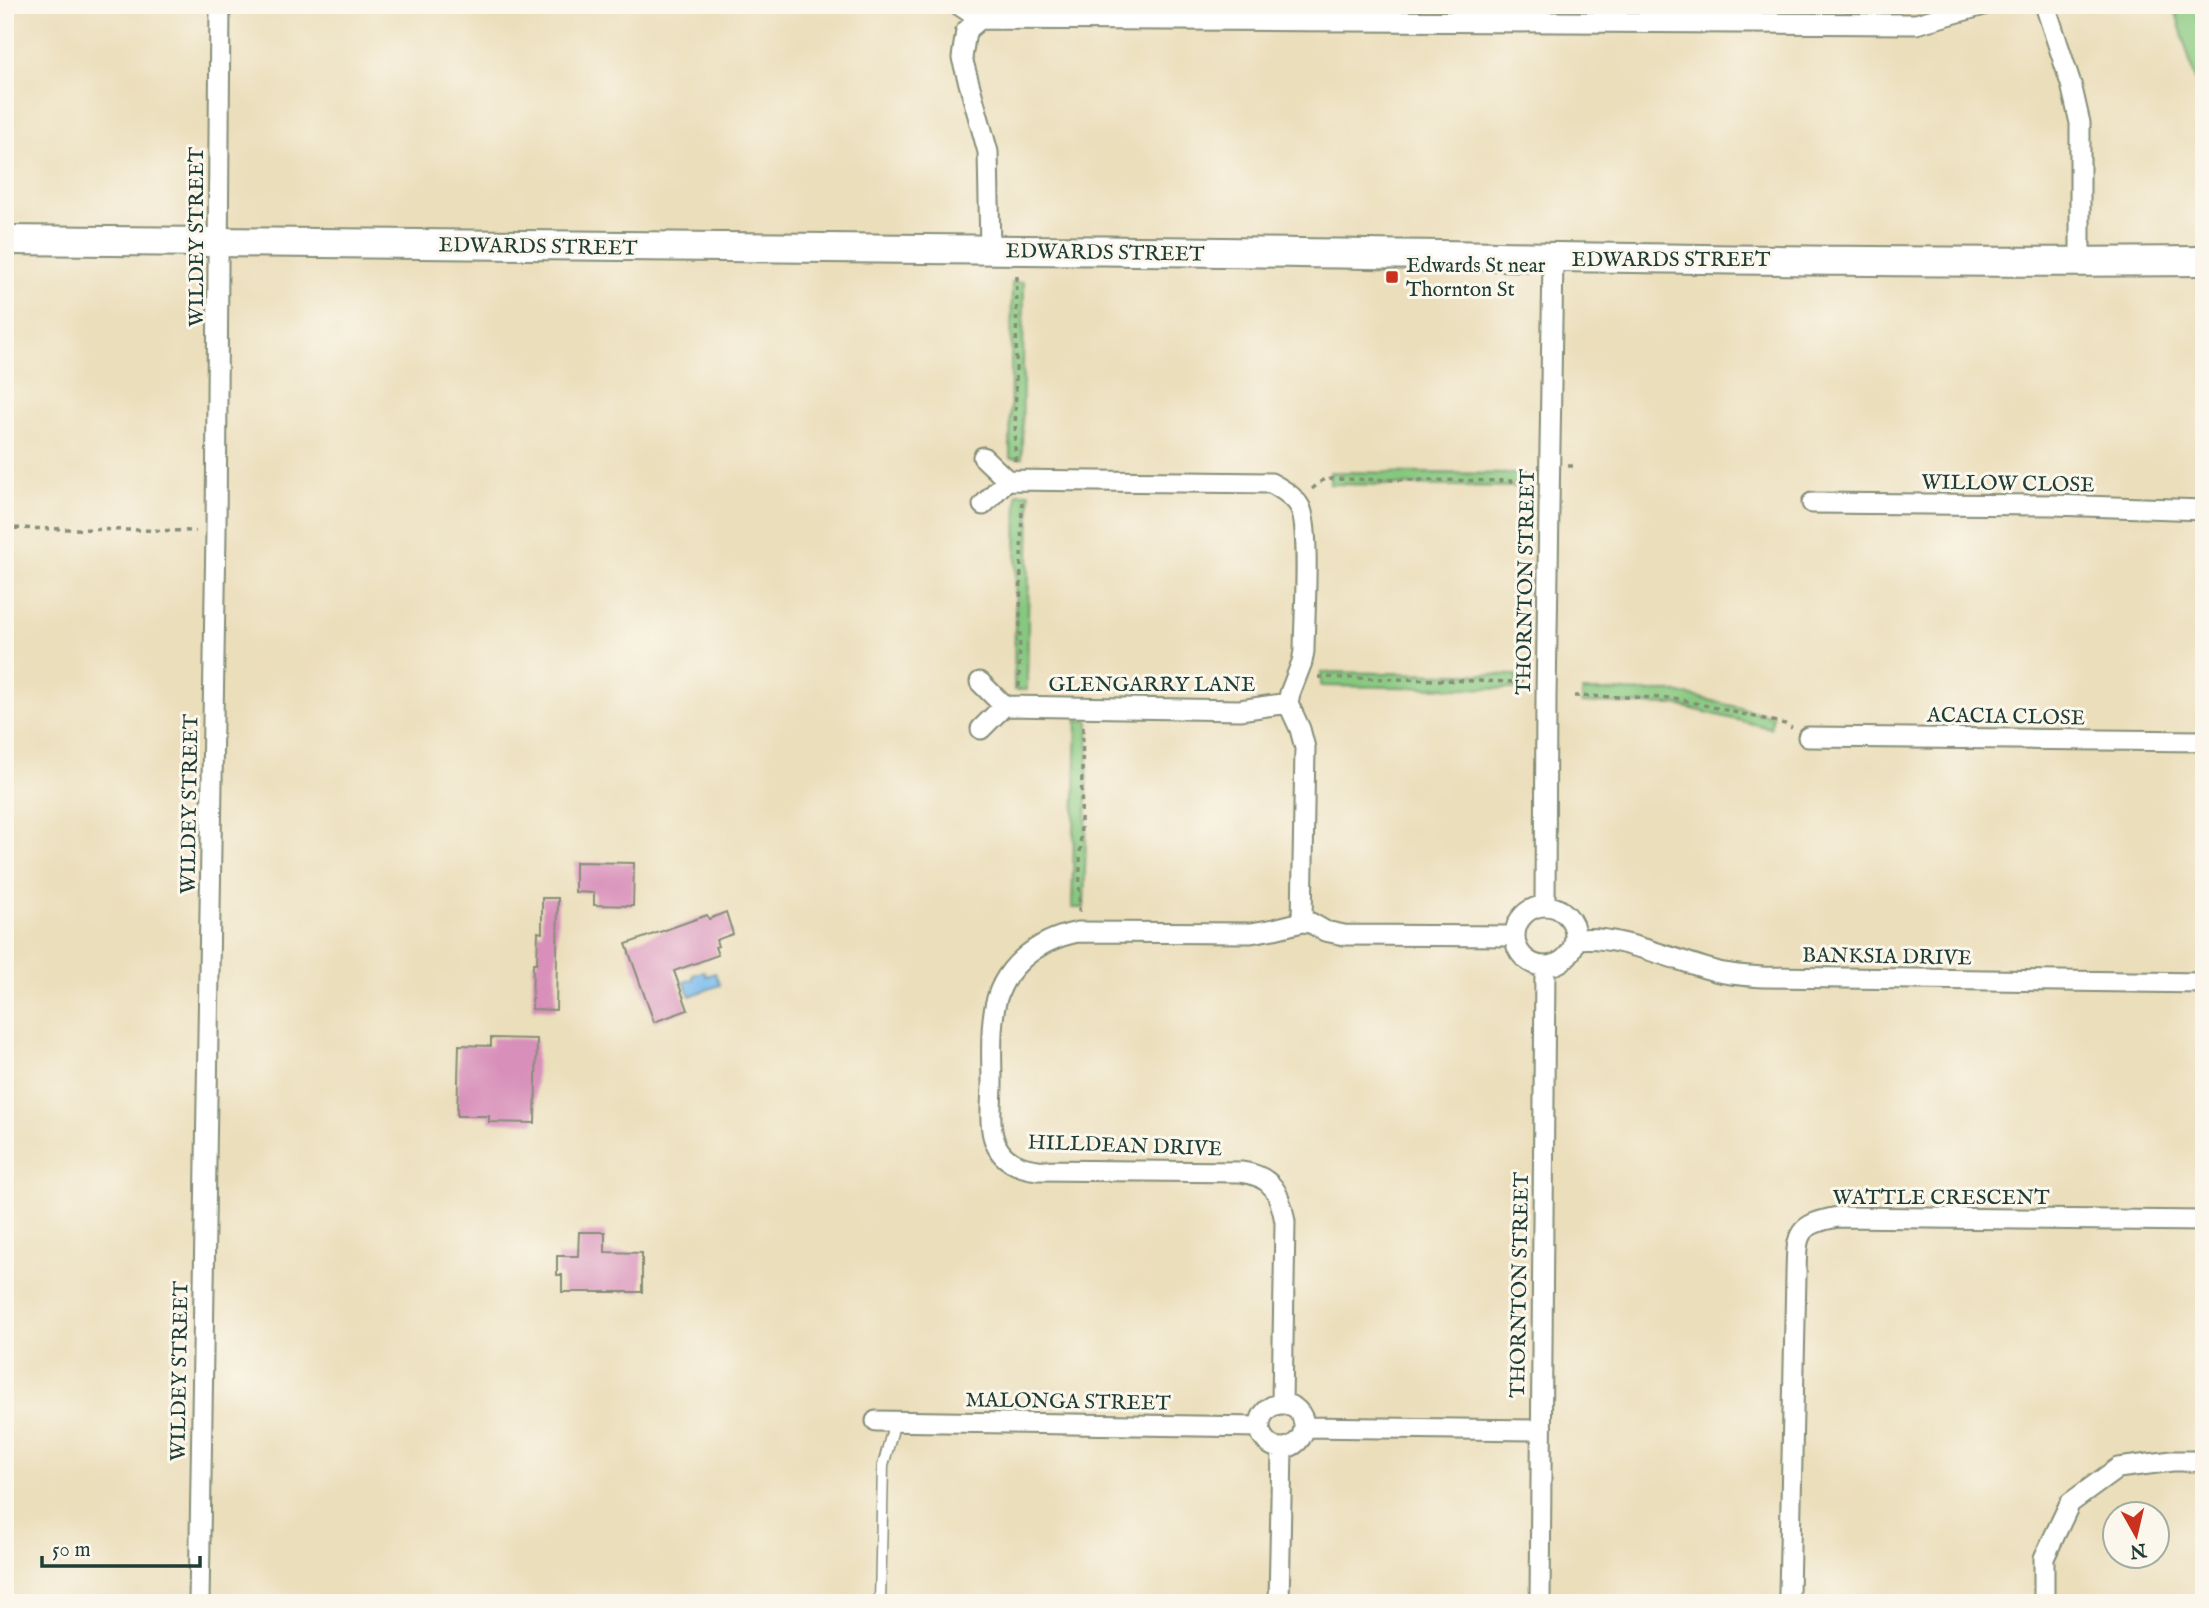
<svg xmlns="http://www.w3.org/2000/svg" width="2209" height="1608" viewBox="0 0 2209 1608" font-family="'IM FELL English',serif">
  <rect width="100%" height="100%" fill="#fbf7ec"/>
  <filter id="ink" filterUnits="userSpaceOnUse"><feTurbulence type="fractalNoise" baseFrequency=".0143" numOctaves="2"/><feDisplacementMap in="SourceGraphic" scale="14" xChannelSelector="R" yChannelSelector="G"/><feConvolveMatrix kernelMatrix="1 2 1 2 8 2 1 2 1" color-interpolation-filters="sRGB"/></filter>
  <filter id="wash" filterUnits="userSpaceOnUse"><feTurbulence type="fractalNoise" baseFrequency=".00686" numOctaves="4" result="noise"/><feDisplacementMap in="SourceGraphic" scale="28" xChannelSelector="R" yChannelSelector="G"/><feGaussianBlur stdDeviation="1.57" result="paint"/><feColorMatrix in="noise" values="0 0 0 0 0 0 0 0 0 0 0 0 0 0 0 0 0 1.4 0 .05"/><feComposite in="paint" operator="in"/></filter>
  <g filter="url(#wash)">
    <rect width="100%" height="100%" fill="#ebdebb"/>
    <path fill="#87c87f" stroke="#53825a" stroke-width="2" d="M2174 5H2204V120L2199 118 2198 91Z
      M1012 282H1024L1022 458H1010Z
      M1330 472 1518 474V487L1330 484Z
      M1017 493H1030L1027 690H1014Z
      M1321 672 1517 675V689L1321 686Z
      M1582 691 1676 692 1773 716 1770 728 1676 705 1582 703Z
      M1077 720 1089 721 1084 908H1072Z"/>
    <path fill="#77b9ed" stroke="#4b7b90" stroke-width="2" d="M704 971 706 976 715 973 720 985 690 996 684 982 693 979V975Z"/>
    <g id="blocks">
      <path fill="#d890ba" d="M575 862 634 863 633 906 594 905V893L575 892Z
        M542 898H558L556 1010 532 1009 533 963H537L538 932 542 933Z
        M726 912 733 934 716 940 718 946 715 947 718 955 674 971 688 1010 654 1022 626 944 707 915 709 919Z
        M491 1038 537 1039 535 1123 489 1122V1116H457L459 1045 491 1046Z
        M579 1232H605V1252L642 1253V1292H562V1275H557V1256H578Z"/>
    </g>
  </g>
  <g filter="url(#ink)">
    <use href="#blocks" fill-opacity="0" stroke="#858e78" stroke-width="2"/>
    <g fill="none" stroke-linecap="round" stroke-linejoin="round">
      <defs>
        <path id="service" d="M880 1603 883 1466 895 1421"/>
        <path id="minor" d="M959 5 980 19 966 31 962 58 988 152 990 250
          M2046 8 2071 84 2080 123V262
          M980 19 1916 24 1984 5
          M1007 480 1271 483C1282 489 1294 496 1300 507 1311 528 1304 623 1304 651L1302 662 1290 693 1288 703 1300 729 1305 748 1302 922
          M1812 503 2053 505 2204 510
          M983 505 1007 480 983 457
          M980 682 1004 706 981 729
          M1004 706 1240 710 1288 703
          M1808 737 2204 741
          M1515 936a30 30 0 1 1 60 0a30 30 0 1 1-60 0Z
          M1545 906 1546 697 1553 258
          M1575 940C1609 931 1682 963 1719 972 1733 975 1748 976 1763 977L2204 983
          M1282 1403 1285 1222C1280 1193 1273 1176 1241 1172L1038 1170C1020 1168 1002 1161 995 1142 988 1125 992 1101 992 1083 992 1060 990 1035 994 1012 1000 968 1037 940 1078 932L1251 933 1274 929 1302 922 1311 923 1325 931 1344 935 1514 936
          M1260 1426a22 22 0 1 1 44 0a22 22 0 1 1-44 0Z
          M876 1421 1259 1427
          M1304 1427 1540 1430
          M199 1603 216 531 220 5
          M1279 1603 1282 1448
          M1540 1603 1545 967
          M1790 1603 1789 1594 1796 1275C1797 1234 1795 1225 1838 1217L2204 1221
          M2044 1603V1558L2070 1503 2118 1468 2172 1461H2204"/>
        <path id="secondary" d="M5 240C344 244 683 248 1022 250 1416 252 1810 265 2204 261"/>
      </defs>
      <use href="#service" stroke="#858e78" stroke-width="13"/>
      <use href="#minor" stroke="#858e78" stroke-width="23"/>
      <use href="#secondary" stroke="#858e78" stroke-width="32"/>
      <path stroke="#858e78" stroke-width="3.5" stroke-dasharray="5 5" stroke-linecap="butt" d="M1015 461 1017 273
        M1568 466H1578
        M1312 489 1324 479 1520 481 1529 470
        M5 528 196 531
        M1318 677 1516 682 1526 679
        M1019 687 1022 499
        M1574 696 1674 698 1785 724 1792 728
        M1079 912 1083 727"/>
      <use href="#service" stroke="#fff" stroke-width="10"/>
      <use href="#minor" stroke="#fff" stroke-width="19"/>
      <use href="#secondary" stroke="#fff" stroke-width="28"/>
    </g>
  </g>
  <rect fill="#c8321e" stroke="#fbf7ec" stroke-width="2.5" x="1385" y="270" width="14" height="14" rx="3.5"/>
  <g text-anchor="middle" stroke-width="6" stroke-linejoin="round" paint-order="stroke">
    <g font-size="21" fill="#1f3d34" stroke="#fbf7ec">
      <text transform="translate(196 237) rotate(-90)" y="7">WILDEY STREET</text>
      <text transform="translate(538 246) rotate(1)" y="7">EDWARDS STREET</text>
      <text transform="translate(1105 252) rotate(1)" y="7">EDWARDS STREET</text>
      <text x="1671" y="266">EDWARDS STREET</text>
      <text transform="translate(2008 483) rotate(1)" y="7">WILLOW CLOSE</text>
      <text transform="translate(1525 582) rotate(-89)" y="7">THORNTON STREET</text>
      <text x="1152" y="691">GLENGARRY LANE</text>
      <text transform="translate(2006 716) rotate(1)" y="7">ACACIA CLOSE</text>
      <text transform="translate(189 804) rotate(-89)" y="7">WILDEY STREET</text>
      <text transform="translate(1887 956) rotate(1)" y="7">BANKSIA DRIVE</text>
      <text transform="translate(1125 1145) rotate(2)" y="7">HILLDEAN DRIVE</text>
      <text x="1941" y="1204">WATTLE CRESCENT</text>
      <text transform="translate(1519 1285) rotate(-89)" y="7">THORNTON STREET</text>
      <text transform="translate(179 1371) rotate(-89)" y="7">WILDEY STREET</text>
      <text transform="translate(1068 1401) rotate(1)" y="7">MALONGA STREET</text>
    </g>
    <g font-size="21" fill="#1f3d34" stroke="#fbf7ec" text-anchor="start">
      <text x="1406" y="272">Edwards St near<tspan x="1406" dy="24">Thornton St</tspan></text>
    </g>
  </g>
  <rect width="2209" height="1608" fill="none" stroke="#fbf7ec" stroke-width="28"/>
  <g transform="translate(2136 1535) rotate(172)"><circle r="33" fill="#fbf7ec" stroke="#a3ada2" stroke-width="2"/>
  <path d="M0-5L12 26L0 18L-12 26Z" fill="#c8321e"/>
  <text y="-10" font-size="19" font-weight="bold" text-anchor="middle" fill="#1f3d34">N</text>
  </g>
  <path d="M42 1556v10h158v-10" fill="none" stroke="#1f3d34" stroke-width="3.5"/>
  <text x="52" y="1556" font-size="21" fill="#1f3d34" stroke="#fbf7ec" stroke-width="5" paint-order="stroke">50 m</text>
</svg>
